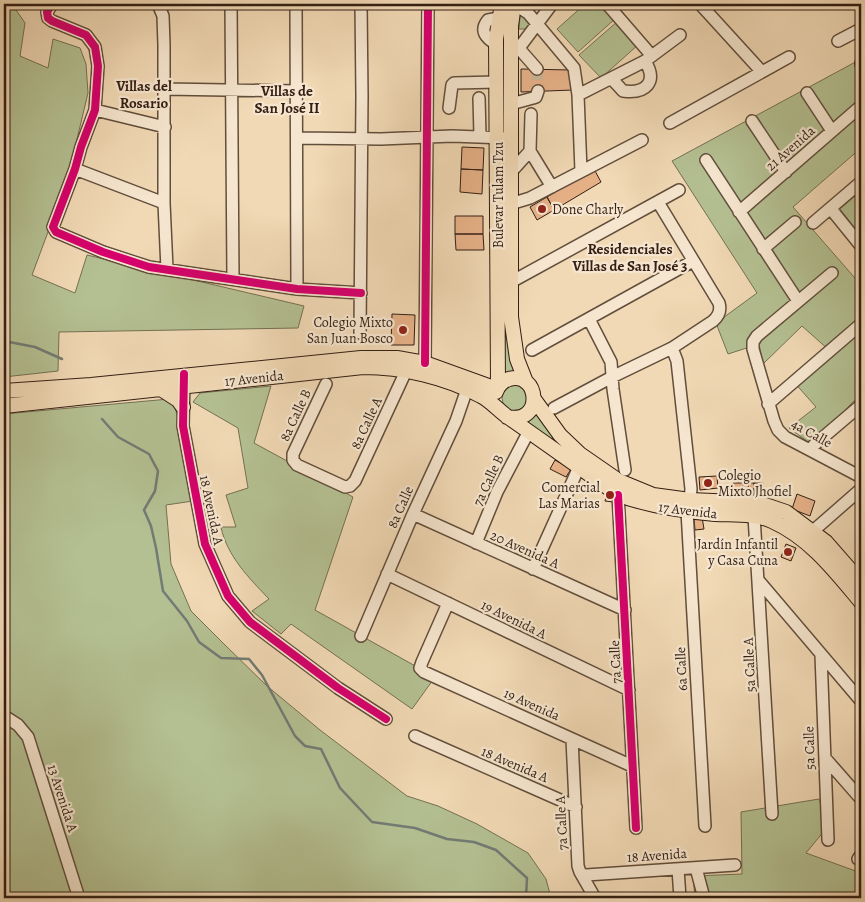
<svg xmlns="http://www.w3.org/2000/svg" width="865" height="902" viewBox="0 0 865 902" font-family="Alegreya,serif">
  <rect width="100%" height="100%" fill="#f1d9b5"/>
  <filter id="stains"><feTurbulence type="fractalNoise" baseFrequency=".004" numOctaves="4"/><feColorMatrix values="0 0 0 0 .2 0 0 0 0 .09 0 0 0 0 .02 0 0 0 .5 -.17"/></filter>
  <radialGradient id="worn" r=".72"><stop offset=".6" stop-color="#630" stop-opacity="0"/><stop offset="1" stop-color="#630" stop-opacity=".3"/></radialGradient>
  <path fill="#b4c092" stroke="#747053" d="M4 4H12L25 23 20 56 48 68 53 39 80 48 86 64 88 93 67 181 32 275 75 293 87 255 304 306 298 328 59 332 58 371 4 377Z
    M195 4H226V8H196Z
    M585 4H603L616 18 578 52 557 29Z
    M522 16 530 19V29H519L520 17Z
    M618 21 639 44 601 78 579 55Z
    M861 59V148L793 207 861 285V394L811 444 789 428 816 407 793 381 830 351 802 326 763 364 759 344 728 354 716 323 757 293 672 161Z
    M861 191V236L840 209Z
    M501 303 521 377 502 380Z
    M502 398a13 13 0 1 1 26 0a13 13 0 1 1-26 0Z
    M271 386 254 443 353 497 315 610 435 677 412 709 291 624 281 634 252 611 269 599C249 578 227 556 221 527H236L226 495 248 488 238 428 193 402 200 393Z
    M169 399 175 407 177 415 193 501 166 505 171 564 191 611 224 644 267 686 320 730 407 796 438 806 477 824 528 853 546 879 551 898H4V414Z
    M535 407 578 460 521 418Z
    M819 799 829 825 806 853 861 873V898H695L693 876 742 874 741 812Z"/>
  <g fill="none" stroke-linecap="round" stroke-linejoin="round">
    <path stroke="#727b75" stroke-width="2.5" d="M4 341 35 347 62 359
      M102 419 118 437 149 454 158 471 155 491 144 510 151 526 156 548 163 591 187 621 199 642 221 658 249 659 262 675 295 736 305 746 321 749 340 788 372 822 415 828 447 839 474 842 496 850 527 878 526 898"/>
  </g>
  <path fill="#e6b087" stroke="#331f14" d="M521 69 572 70 573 90 521 92Z
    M462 147 484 148 483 170 461 169Z
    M461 169 483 170 482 194 460 192Z
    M594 169 601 182 554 210 547 197Z
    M547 197 554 210 537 220 530 207Z
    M455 216H483V234H455Z
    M455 234H483L484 250H456Z
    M392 314 415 315 414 345H391Z
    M555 460 571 469 566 477 550 469Z
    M717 476 718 488 700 490 699 477Z
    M733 483H743L744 494H734Z
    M743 483H748L749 494H744Z
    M748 483H754V494H749Z
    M754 483H763V494H754Z
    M608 491 614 492 613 502 605 501Z
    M797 494 815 501 810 516 792 509Z
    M702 517 704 529 695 530 694 518Z
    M786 544 796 548 791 561 781 557Z"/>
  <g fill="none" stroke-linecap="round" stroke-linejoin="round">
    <path stroke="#cbb495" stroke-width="11" stroke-dasharray="11 5.5" stroke-linecap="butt" d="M537 69 538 91"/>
    <defs>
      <path id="minor" d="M52 4 47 12 48 18 52 21 86 35 95 47 98 66 95 110 81 147 75 169 53 227 56 232 103 252 149 267 297 289 361 293
        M158 4 163 16 164 45V203L167 269
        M231 4 233 279
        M296 4 297 289
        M514 4 528 13 574 68 578 95 581 171
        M607 4 652 56
        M700 4 762 72
        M838 41 861 29
        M496 44C486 38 479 31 488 20L499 18
        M515 44 537 69
        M519 48 552 4
        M861 63V64
        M612 79 623 91C646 94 658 82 645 61
        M165 89 297 91
        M807 93 832 131
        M578 95 645 61 680 35
        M479 98 480 136
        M511 104 533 98 536 97 538 91
        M449 108 452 85 454 83 497 82
        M95 110 165 127
        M531 114 530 151 552 187
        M752 121 786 172
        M670 123 789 57
        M297 138 381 139 452 136 505 138
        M706 160 798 301
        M75 169 164 203
        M511 172 530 151
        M504 206 530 198 642 140
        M831 209 861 246
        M739 212 861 106
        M813 223 861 182
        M763 249 795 222
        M832 273 757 336 753 342V349L774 421 778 430 785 437 861 477
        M511 282 679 190
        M589 319 611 362 613 389 625 470
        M360 333 362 96 361 4
        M672 348 677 361 691 489 690 500
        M532 350 693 261
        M425 363 428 4
        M184 378 183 426 205 544 228 596 250 622 338 688 386 719
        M326 384 293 454V460L297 465 345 487 350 486 355 481 406 371
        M768 404 861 324
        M554 408 612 377 672 348 713 321C719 316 721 310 719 303L658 202
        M811 450 814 445 861 405
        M618 495 636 828
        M687 511 705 826
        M413 514 625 610
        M754 516 772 814
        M813 531 861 489
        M476 543 497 492 529 431
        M533 569 579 467
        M387 574 629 690
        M759 581 861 701
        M448 603 422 662 420 668 424 672 632 766
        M361 636 413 514 456 421 467 389
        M821 655 828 840
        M4 716 18 725 28 737 79 898
        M415 736 576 807
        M572 739 578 866 580 872 595 898
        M825 758 861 799
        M858 859 861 855
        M696 868 704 898
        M678 869 680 898
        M582 874 586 875 735 865"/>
      <path id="major" d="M514 4 511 26V317L517 359 526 382
        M498 387 496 39 502 4
        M161 389 178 400 183 407
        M4 391 91 385 361 358H397L425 363 497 389
        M496 392C498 386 503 381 509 379 539 370 545 425 507 417
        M534 399 560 435 580 454 619 481 653 495 690 500 759 503 786 512 826 542 861 582
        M4 406 363 367C402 367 446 377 481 396 491 401 499 411 508 417 545 443 582 469 618 495 650 506 682 511 715 514 734 515 754 513 772 521 810 538 835 571 861 602"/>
    </defs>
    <use href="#minor" stroke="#624e3c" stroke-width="14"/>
    <use href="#major" stroke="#331f14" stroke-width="16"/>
    <use href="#minor" stroke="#f6e6cf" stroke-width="11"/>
    <use href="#major" stroke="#f1d9b5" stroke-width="14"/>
    <defs>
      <path id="cycleway" d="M52 4 47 12 48 18 52 21 86 35 95 47 98 66 95 110 81 147 75 169 53 227 56 232 103 252 149 267 297 289 361 293
        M425 363 428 4
        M184 374 183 426 205 544 228 596 250 622 338 688 386 719
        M618 495 636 828"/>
    </defs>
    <use href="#cycleway" stroke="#f6e6cf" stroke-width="11"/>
    <use href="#cycleway" stroke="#d6006c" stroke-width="8"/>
  </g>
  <g fill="#8f2418" stroke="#f6e6cf" stroke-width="2">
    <circle cx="542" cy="209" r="5"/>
    <circle cx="403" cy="330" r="5"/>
    <circle cx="708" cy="483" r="5"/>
    <circle cx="610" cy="495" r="5"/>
    <circle cx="788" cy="552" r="5"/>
  </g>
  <g text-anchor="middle" stroke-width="4.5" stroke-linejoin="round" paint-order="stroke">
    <g font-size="14" fill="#331f14" stroke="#f6e6cf">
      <text transform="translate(790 148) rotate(-41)" y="5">21 Avenida</text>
      <text transform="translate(498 195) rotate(-90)" y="5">Bulevar Tulam Tzu</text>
      <text transform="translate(254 378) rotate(-6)" y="5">17 Avenida</text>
      <text transform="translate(295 415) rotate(-65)" y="5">8a Calle B</text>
      <text transform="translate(366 423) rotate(-65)" y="5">8a Calle A</text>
      <text transform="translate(812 433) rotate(29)" y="5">4a Calle</text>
      <text transform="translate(488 480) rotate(-65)" y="5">7a Calle B</text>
      <text transform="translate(400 507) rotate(-66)" y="5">8a Calle</text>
      <text transform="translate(212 510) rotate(78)" y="5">18 Avenida A</text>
      <text transform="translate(688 510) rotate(7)" y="5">17 Avenida</text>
      <text transform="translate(525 549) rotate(24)" y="5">20 Avenida A</text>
      <text transform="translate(514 619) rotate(26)" y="5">19 Avenida A</text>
      <text transform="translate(615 662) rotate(-93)" y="5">7a Calle</text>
      <text transform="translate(749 665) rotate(-93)" y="5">5a Calle A</text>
      <text transform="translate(681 669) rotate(-93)" y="5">6a Calle</text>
      <text transform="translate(532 704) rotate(24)" y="5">19 Avenida</text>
      <text transform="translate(809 748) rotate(-92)" y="5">5a Calle</text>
      <text transform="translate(515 764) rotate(23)" y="5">18 Avenida A</text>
      <text transform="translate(63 798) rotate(72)" y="5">13 Avenida A</text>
      <text transform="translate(561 823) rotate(-93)" y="5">7a Calle A</text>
      <text transform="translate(657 855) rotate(-4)" y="5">18 Avenida</text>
    </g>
    <g font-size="14" fill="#331f14" stroke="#f6e6cf" text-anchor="end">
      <text x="552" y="214" text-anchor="start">Done Charly</text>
      <text x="393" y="327">Colegio Mixto<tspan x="393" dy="16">San Juan Bosco</tspan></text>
      <text x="718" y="480" text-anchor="start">Colegio<tspan x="718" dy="16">Mixto Jhofiel</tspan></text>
      <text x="600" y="492">Comercial<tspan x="600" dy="16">Las Marias</tspan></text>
      <text x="778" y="549">Jardín Infantil<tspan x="778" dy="16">y Casa Cuna</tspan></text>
    </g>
    <g font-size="15" font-weight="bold" fill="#331f14" stroke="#f6e6cf">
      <text x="144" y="91">Villas del<tspan x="144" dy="17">Rosario</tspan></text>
      <text x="287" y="96">Villas de<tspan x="287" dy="17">San José II</tspan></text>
      <text x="630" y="254">Residenciales<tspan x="630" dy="17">Villas de San José 3</tspan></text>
    </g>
  </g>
  <rect width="865" height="902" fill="none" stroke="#f1d9b5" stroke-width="20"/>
  <rect x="5" y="5" width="855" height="892" fill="none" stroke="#331f14" stroke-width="2.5"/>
  <rect x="10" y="10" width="845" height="882" fill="none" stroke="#331f14"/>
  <rect width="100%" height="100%" filter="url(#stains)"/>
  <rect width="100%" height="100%" fill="url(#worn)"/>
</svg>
